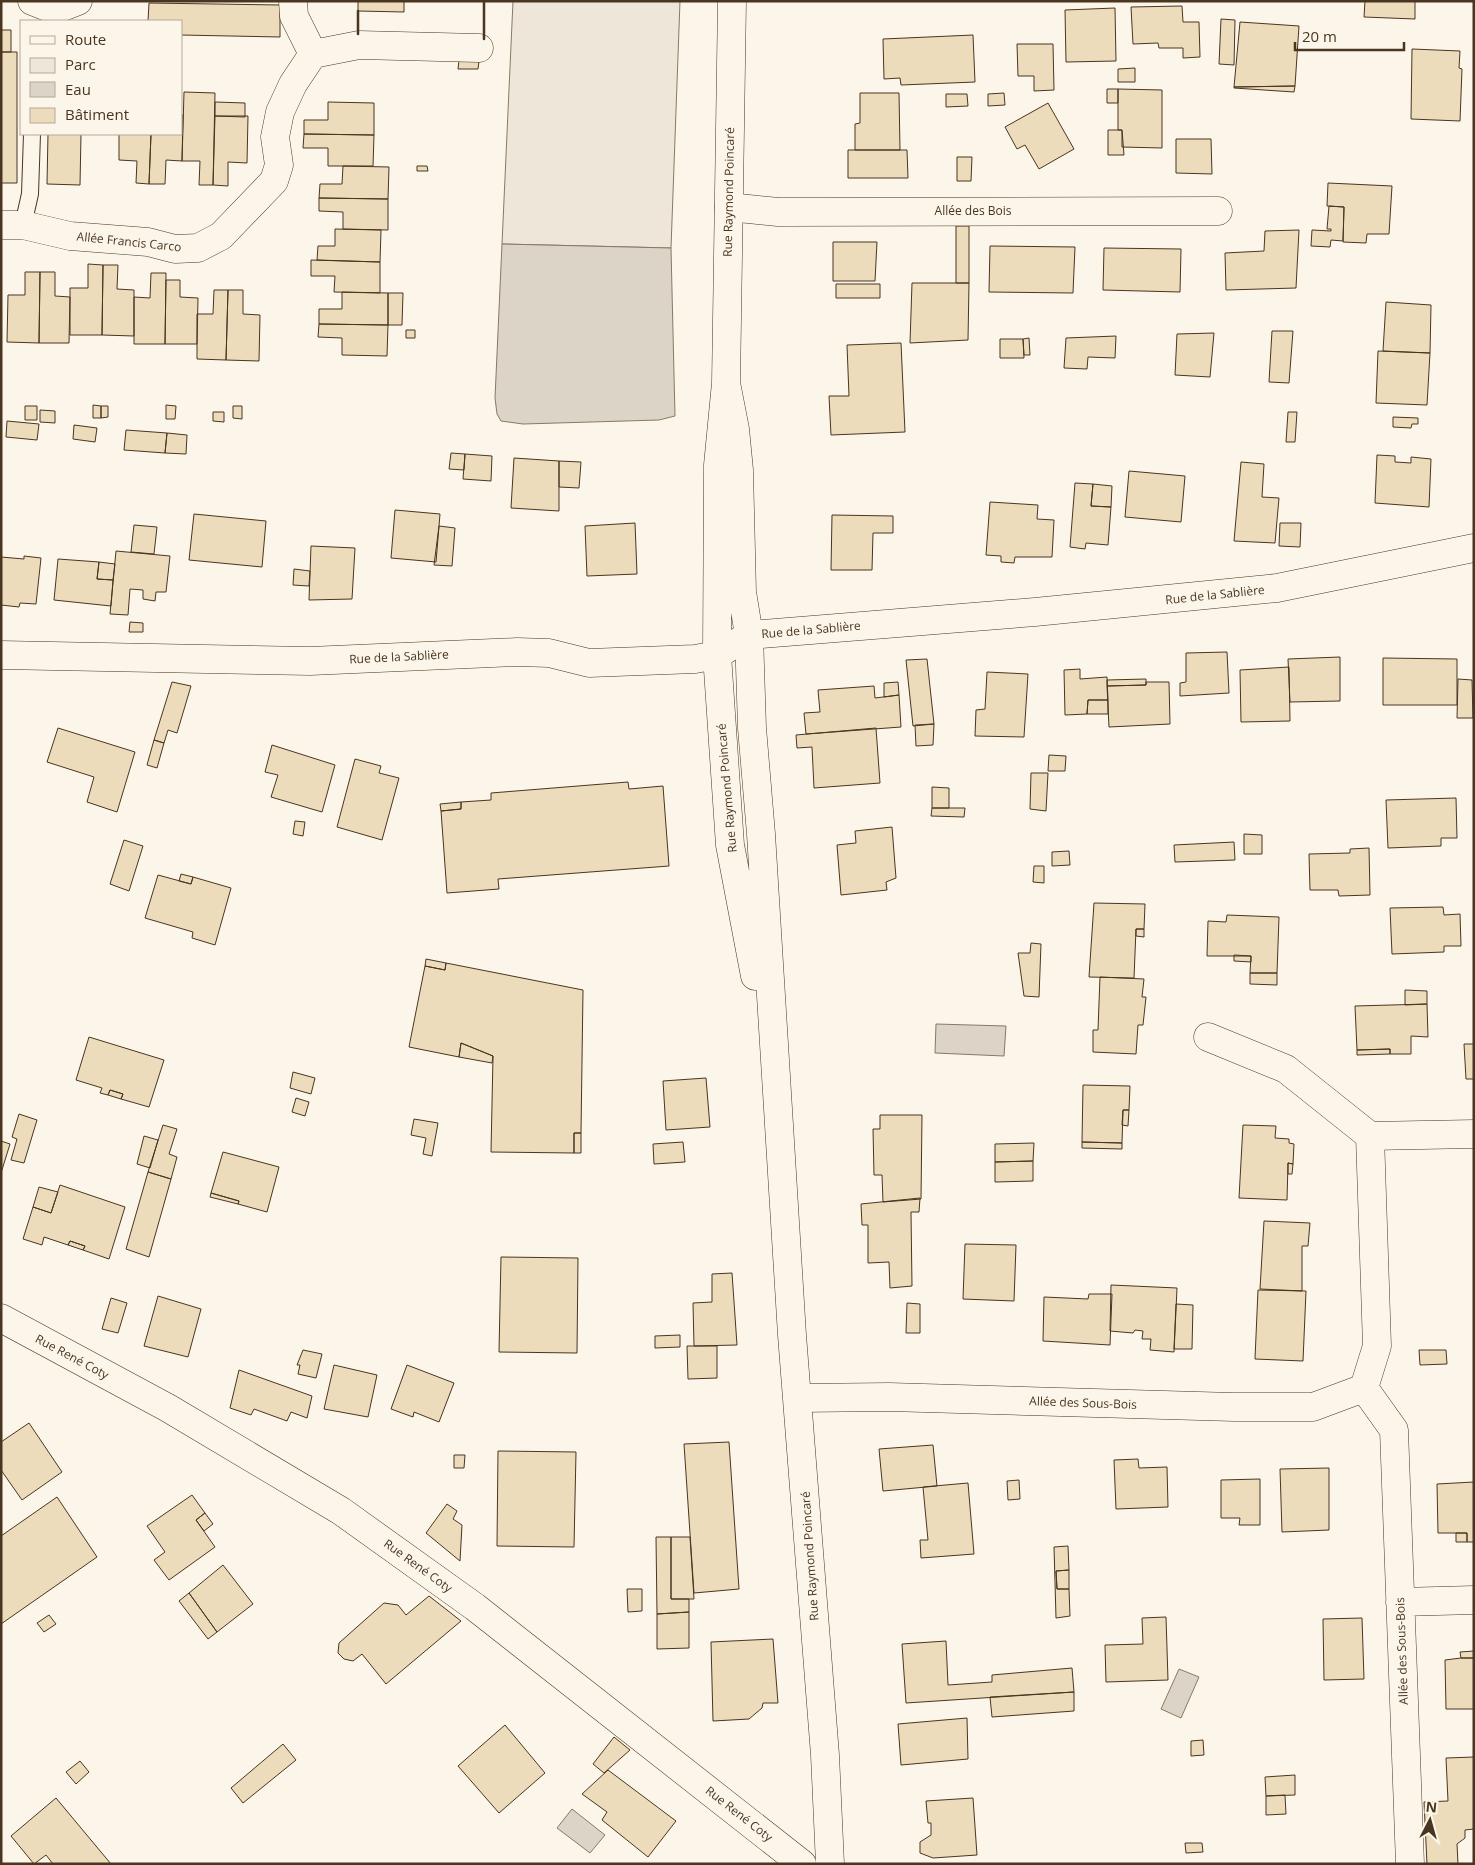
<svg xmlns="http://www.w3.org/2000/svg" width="1475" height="1865" viewBox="0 0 1475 1865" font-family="'Open Sans',sans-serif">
  <rect width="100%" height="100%" fill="#fbf6e9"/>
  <path fill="#ede6d9" stroke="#887966" d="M513 1H680L671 248 502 244Z"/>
  <path fill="#dcd4c6" stroke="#887966" d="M502 244 671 248 675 416 659 420 523 424 501 421 497 414 495 398Z
    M936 1024 1006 1026 1004 1056 935 1053Z
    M1179 1669 1199 1677 1181 1718 1161 1709Z
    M572 1809 605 1835 590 1853 557 1828Z"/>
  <path fill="#ecdcbc" stroke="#4a3520" d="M358 1H404V12L358 11Z
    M1365 1H1415V19L1364 17Z
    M149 3 280 5V37L181 35V21H148Z
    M1182 6 1183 22H1199L1200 57 1183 58V48H1159L1158 43 1133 44 1131 7Z
    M1115 8 1116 61 1066 62 1065 10Z
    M1221 19 1235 20 1234 65 1219 64Z
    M1240 22 1299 26 1295 86 1234 87Z
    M1 30H11V52H1Z
    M973 35 975 82 901 85 900 78 884 79 883 39Z
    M1017 44H1053L1054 90 1034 91V76H1018Z
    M1412 49 1460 51 1459 68 1462 69 1460 121 1411 119Z
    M1 52H17V183H1Z
    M459 60 479 61 478 69H458Z
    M1135 68V82H1118V69Z
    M1295 86 1294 92 1234 88V87Z
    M1107 89H1118V103H1107Z
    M1118 89 1162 90V148L1122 147V130H1118Z
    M184 92 215 93 213 185H199L200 161H182Z
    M860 93H899L900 150H855V124L860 123Z
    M1004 93 1005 105 988 106V94Z
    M946 94H967L968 106 946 107Z
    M215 102 245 103V117L215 116Z
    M328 102 374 103V135L304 134V120H328Z
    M1048 103 1074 149 1039 169 1025 145 1017 149 1005 127Z
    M181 115H183L182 161 166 160 165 184H149L151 134H181Z
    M215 116H248L247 163 228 162V186L213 185Z
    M1108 130H1122L1124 155H1108Z
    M48 134H81L80 185 47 184Z
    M119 134H151L149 184 136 183 137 161 119 160Z
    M304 134 374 135 373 166H328V148H303Z
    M1176 139H1211L1212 174 1176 173Z
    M848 150H907L908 178H848Z
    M957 157H972L971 181H957Z
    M343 166 389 167 388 199 319 198 320 184H342Z
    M417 166H427L428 171H417Z
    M1328 183 1392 186 1389 234H1367L1366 243 1343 242 1344 207 1327 206Z
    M319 198 388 199V230L343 229V212L319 211Z
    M1329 206 1344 207 1343 241 1331 240 1330 247 1311 246 1312 230 1331 231V229H1327Z
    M956 226H969V283H956Z
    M335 229 381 230 380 262 317 260 318 246H335Z
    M1299 230 1296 288 1226 290 1225 253 1264 251 1265 231Z
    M833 242H877L875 281H833Z
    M990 246 1075 247 1073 293 989 292Z
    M1104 248 1181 249 1180 292 1103 290Z
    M311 260 380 262V293L334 292 335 276H311Z
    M88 264 103 265 102 335H70V288H88Z
    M103 265H118L117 289 134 290V336L102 335Z
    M25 272H40L39 343 7 342 8 295H25Z
    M40 272H55V296L70 297 69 343H39Z
    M151 273H166L165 344H134V297L150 298Z
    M166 280H180V297L198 298 197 344H165Z
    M912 283H969L968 340 910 343Z
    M836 284H880V298H836Z
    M214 290H228L226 360 197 359V314H213Z
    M228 290H243V314L260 315 259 361 226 360Z
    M342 292 388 293V325L319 324V309H342Z
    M388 293H403L402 325H388Z
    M1386 302 1431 305 1430 353 1383 351Z
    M319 324 388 325 387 356 342 355V338L318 337Z
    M406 330H415V338H406Z
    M1272 331H1293L1289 383 1269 382Z
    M1214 333 1210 377 1175 375 1177 334Z
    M1116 336 1115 358 1088 357 1087 369 1064 368 1066 338Z
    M1029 338 1030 355H1024L1023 339Z
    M1000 339H1023L1024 358H1000Z
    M901 343 905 432 831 435 829 396H849L847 345Z
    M1378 351 1430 353 1427 405 1376 403Z
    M93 405 101 406V418H93Z
    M166 405 176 406 175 419H166Z
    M25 406H37V420H25Z
    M101 406H108V417L101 418Z
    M233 406H242V419L233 418Z
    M40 410 55 411V423L40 422Z
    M213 412H224V422L213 421Z
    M1288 412H1297L1295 442H1286Z
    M1393 417 1418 418V424H1412L1411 428 1393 427Z
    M7 421 39 424 37 440 6 437Z
    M74 425 97 428 95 442 73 439Z
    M126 430 167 433 165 453 124 450Z
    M167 433 187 435 186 454 165 453Z
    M451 453 465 454 464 470 449 469Z
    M465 454 492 456 491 481 463 479Z
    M1377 455 1395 456V462L1411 463V457L1431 459 1429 507 1375 503Z
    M514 458 559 461V511L511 508Z
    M559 461 581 462 579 488 559 487Z
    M1241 462 1264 464 1262 497 1279 498 1275 543 1234 541Z
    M1129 471 1185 476 1181 522 1125 517Z
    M1075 483 1093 484 1091 506 1111 507 1108 545 1086 543 1085 549 1070 547Z
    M1093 484 1112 486 1111 507 1091 506Z
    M990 502 1038 505 1037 519 1054 520 1052 557H1015L1014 563 1001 562V556L986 555Z
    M395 510 440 514 436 562 391 558Z
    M194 514 266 521 262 567 189 560Z
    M832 515 893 516V533H873L872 570H831Z
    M635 523 637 574 587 576 585 526Z
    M1280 523H1301L1300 547 1279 546Z
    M134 525 157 527 154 554 131 552Z
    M439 526 455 528 452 566 434 565Z
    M311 546 355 548 352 599 309 600Z
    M116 551 170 556 166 592H156L155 601 143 599V590L130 589 128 615 110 614Z
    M24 556 41 558 36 604 20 603 19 607 1 605V557L24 559Z
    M58 559 99 562 97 579 113 580 111 606 54 600Z
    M99 562 115 564 113 580 97 579Z
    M294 569 310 571 309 586 293 585Z
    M130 622 143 623V632H129Z
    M1227 652 1229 693 1180 696V683L1186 682V653Z
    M1340 657V701L1290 702 1288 659Z
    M1383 658 1457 659V705H1383Z
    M927 659 934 724 913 726 906 660Z
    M1289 667 1290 721 1241 722 1240 670Z
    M1080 669V679L1107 677 1108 700H1088L1087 714 1065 715 1064 670Z
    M987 672 1028 674 1024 737 975 736 976 710 985 709Z
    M1146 679V685L1107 686V680Z
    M1458 679 1472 680 1473 718H1457Z
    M172 682 191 686 177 733 168 730 164 743 154 740Z
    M898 682 899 695 884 697V683Z
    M1146 682H1169L1170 724 1109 727 1107 686 1146 685Z
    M874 686 875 698 899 695 901 727 806 734 804 713 820 712 818 690Z
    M1088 700H1108V714H1087Z
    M934 724 933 745 916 746 915 725Z
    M58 728 135 752 117 812 87 802 94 777 47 762Z
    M876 728 880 783 814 788 812 747 797 748 796 735Z
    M154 740 164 743 157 768 147 765Z
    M272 745 335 765 322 812 271 797 278 775 265 772Z
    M1049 755 1066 756 1065 771H1048Z
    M355 759 381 766 379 773 399 778 382 840 337 827Z
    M1031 773H1048L1046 811 1030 809Z
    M628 782 629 789 663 786 669 866 498 879 499 889 447 893 441 811 461 809V802L491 800V793Z
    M932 787 949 788V808H932Z
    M1456 798 1457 838H1441V846L1388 848 1386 800Z
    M461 802V809L441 811 440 804Z
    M932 808H965L964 817 931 816Z
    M295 821 305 822 303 836 293 834Z
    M892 827 896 878 886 882 887 890 841 895 837 845 856 843 855 831Z
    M1244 834 1262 835V854H1244Z
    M124 840 143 846 129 891 110 884Z
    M1234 842 1235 860 1175 862 1174 845Z
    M1369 848 1370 895 1339 896 1338 890H1310L1309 854 1350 853V849Z
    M1069 851 1070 865 1052 866V852Z
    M1034 866H1044V883L1033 882Z
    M181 874 193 877 191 884 179 881Z
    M158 875 191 884 193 877 231 888 215 945 192 938 193 932 145 918Z
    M1094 903 1145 904 1144 929H1136L1134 978 1089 977Z
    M1443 907 1444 915 1460 914 1461 946H1444V952L1392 954 1390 908Z
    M1227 915 1279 917 1277 973H1250L1251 956H1207L1208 921 1226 922Z
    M1136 929H1144V937L1136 936Z
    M1031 943 1041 944 1039 997 1024 996 1018 953H1030Z
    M1234 955 1251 956V962L1234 961Z
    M426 959 446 963 445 970 425 966Z
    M446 963 583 990 581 1133H574V1153L491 1152 493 1056 461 1043 459 1057 409 1047 425 966 445 970Z
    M1250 973H1277V985L1250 984Z
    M1100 977 1144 979 1142 997H1146L1143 1025H1138L1136 1054 1093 1052V1030H1098Z
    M1405 990 1427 991V1004L1405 1005Z
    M1427 1004 1428 1037 1411 1036V1054H1390V1049L1357 1050 1355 1006Z
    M89 1037 164 1060 149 1107 121 1099 123 1094 110 1090 108 1095 100 1093 102 1088 76 1080Z
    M461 1043 493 1056 492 1063 459 1057Z
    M1464 1044H1474V1079H1466Z
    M1390 1049V1054L1357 1055V1050Z
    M293 1072 315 1078 311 1094 290 1088Z
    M706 1078 710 1127 666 1130 663 1081Z
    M1083 1085 1130 1086 1129 1110H1123L1122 1143 1082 1142Z
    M110 1090 123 1094 121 1099 108 1095Z
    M296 1098 309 1102 305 1116 292 1112Z
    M1123 1110H1129L1128 1126 1122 1125Z
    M19 1114 37 1120 24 1163 11 1160 17 1139 12 1137Z
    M880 1115H922L921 1199 883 1202 882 1175H874L873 1129H880Z
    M414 1119 438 1123 432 1156 423 1154 426 1138 411 1135Z
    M163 1125 177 1129 169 1154 177 1157 171 1179 148 1172Z
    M1243 1125 1276 1126 1275 1138 1289 1139V1143L1294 1144 1293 1164 1288 1163 1287 1200 1239 1198Z
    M574 1133H581V1153H574Z
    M144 1136 158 1140 150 1168 137 1164Z
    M1 1141 10 1144 1 1173Z
    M683 1142 685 1162 654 1164 653 1144Z
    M1082 1142 1122 1143V1149L1082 1148Z
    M1034 1143 1033 1161 995 1162V1144Z
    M223 1152 279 1167 267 1212 238 1204 239 1201 211 1193Z
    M1033 1161V1181L995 1182V1162Z
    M1288 1163 1293 1164 1292 1174H1288Z
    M148 1172 171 1179 149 1257 126 1249Z
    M60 1185 125 1207 109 1259 83 1250 85 1246 70 1241 68 1245 44 1237 42 1245 23 1239 33 1207 51 1213Z
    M39 1187 58 1192 51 1213 33 1207Z
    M211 1193 239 1201 238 1204 210 1197Z
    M920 1198 919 1212H911L912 1286 890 1288 889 1262 868 1263V1225H862L861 1204Z
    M1264 1221 1310 1223 1308 1246H1302V1291L1260 1289Z
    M70 1241 85 1246 83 1250 68 1245Z
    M965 1244 1016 1245 1014 1301 963 1299Z
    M501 1257 578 1258 577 1353 499 1352Z
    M732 1273 737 1345 694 1346 693 1303 712 1302V1274Z
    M1111 1285 1177 1288 1174 1352 1150 1350 1151 1339H1142L1143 1331 1135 1330 1133 1333 1110 1331Z
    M1258 1290 1306 1291 1303 1361 1255 1359Z
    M1089 1294H1112L1110 1345 1043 1341 1044 1297 1088 1299Z
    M158 1296 201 1309 188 1357 144 1346Z
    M111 1298 127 1303 118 1333 102 1329Z
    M907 1303 920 1304V1333H906Z
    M1176 1304 1193 1305 1192 1349H1174Z
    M680 1335V1347L655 1348V1336Z
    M687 1346H717V1378L688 1379Z
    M303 1350 322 1354 316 1378 298 1374 300 1365H297Z
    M1419 1350H1446L1447 1364 1420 1365Z
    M334 1365 377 1375 368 1417 324 1409Z
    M407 1365 454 1383 439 1422 414 1412 413 1417 391 1409Z
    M239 1370 312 1396 307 1418 291 1412 287 1421 254 1409 251 1415 230 1408Z
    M29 1423 62 1472 22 1500 1 1470V1442Z
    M729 1442 739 1589 694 1593 684 1444Z
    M933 1445 937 1486 883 1491 879 1449Z
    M498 1451 576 1452 574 1547 497 1546Z
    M454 1455H465L464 1468H454Z
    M1138 1459 1139 1468 1167 1467 1168 1507 1116 1509 1114 1460Z
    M1329 1468V1530L1282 1532 1280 1469Z
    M1260 1479V1525H1239L1240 1518H1221V1480Z
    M1019 1480 1020 1499 1008 1500 1007 1481Z
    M1474 1482V1542H1467V1533H1438L1437 1484Z
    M968 1483 974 1554 921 1558 920 1540H928L923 1487Z
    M192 1495 205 1513 196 1520 215 1547 169 1580 154 1560 165 1552 147 1526Z
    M57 1497 97 1557 1 1624V1536Z
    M447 1504 457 1511 453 1519 462 1525 460 1561 426 1533Z
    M205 1513 213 1524 204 1531 196 1520Z
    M1456 1533H1467V1542H1456Z
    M656 1537H671V1599H689V1612L657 1614Z
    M671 1537H690L694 1599H671Z
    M1068 1546 1069 1570 1056 1571 1057 1589H1069L1070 1616 1056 1618 1054 1547Z
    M223 1565 253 1604 217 1632 189 1593Z
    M1069 1570V1589H1057L1056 1571Z
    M627 1589H642V1611L628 1612Z
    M189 1593 217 1632 208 1639 179 1601Z
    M429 1596 461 1621 386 1684 362 1654 353 1661 344 1659 338 1653 339 1643 384 1603 398 1605 406 1615Z
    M689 1612V1648L657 1649V1614Z
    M49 1615 56 1624 44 1632 37 1623Z
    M1166 1617 1168 1680 1106 1682 1105 1645 1143 1644 1142 1618Z
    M1362 1618 1364 1679 1324 1680 1323 1619Z
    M773 1639 778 1703H763L762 1708 749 1719 713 1721 711 1642Z
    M946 1641 948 1685 992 1682V1675L1072 1668 1074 1692 906 1703 902 1644Z
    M1474 1651V1658H1461L1460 1652Z
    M1461 1658H1474V1709H1446L1445 1660Z
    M1074 1692V1711L992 1717 990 1697Z
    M967 1718 968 1759 901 1765 898 1724Z
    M505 1725 545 1773 499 1813 458 1766Z
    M614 1737 630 1750 604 1773 593 1764Z
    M1203 1740 1204 1755 1191 1756V1741Z
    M283 1744 296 1760 243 1803 231 1788Z
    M1474 1757V1829L1465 1830V1838L1457 1844 1458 1864H1427L1424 1802 1448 1801 1446 1758Z
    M80 1761 89 1772 76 1784 66 1772Z
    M608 1770 676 1821 648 1857 602 1820 607 1812 582 1794Z
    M1295 1775V1795L1266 1796 1265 1777Z
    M1285 1795 1286 1814 1266 1815V1796Z
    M56 1798 111 1864H53L46 1855 34 1864 11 1836Z
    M973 1798 977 1855 933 1858 920 1853V1842L931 1835V1823H928L926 1801Z
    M1185 1843H1202L1203 1852 1186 1853Z"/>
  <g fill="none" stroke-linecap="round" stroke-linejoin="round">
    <defs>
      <path id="service" d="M23 225 30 194 32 134"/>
      <path id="minor" d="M32 1 55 10 78 1
        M293 1 294 16 313 54
        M313 54 359 45 479 48
        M729 207 778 212 1218 211
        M1 225H23L70 236 148 242 175 249 198 248 221 236 274 181 279 165 275 137 280 112 293 84 313 54
        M1 655 310 661 517 652 549 653 589 663 695 659 717 655 749 635 1035 612 1277 588 1474 548
        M1208 1037 1286 1069 1370 1136 1474 1134
        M1 1318 168 1408 341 1511 475 1607 802 1864
        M1364 1388 1377 1346 1370 1136
        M798 1398 889 1397 1234 1407H1313L1364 1388 1394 1430 1410 1864
        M1400 1602 1474 1600"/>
      <path id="secondary" d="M732 1 726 383 718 465 717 655 730 845 755 976
        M726 383 735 429 739 470 742 592 749 635 752 728 761 834 792 1335 825 1755 830 1864"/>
    </defs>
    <use href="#service" stroke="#4a3520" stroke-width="18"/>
    <use href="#minor" stroke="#4a3520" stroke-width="29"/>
    <use href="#secondary" stroke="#4a3520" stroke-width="29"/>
    <use href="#service" stroke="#fbf6e9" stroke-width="16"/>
    <use href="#minor" stroke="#fbf6e9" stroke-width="28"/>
    <use href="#secondary" stroke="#fbf6e9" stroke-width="28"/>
    <path stroke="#4a3520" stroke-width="2.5" d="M358 34V11
      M484 39V1"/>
  </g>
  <g text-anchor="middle" stroke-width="4" stroke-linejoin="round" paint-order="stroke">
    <g font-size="12" fill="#4a3520" stroke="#fbf6e9">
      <text transform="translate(729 192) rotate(-89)" y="4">Rue Raymond Poincaré</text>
      <text x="973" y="215">Allée des Bois</text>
      <text transform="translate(129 242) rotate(6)" y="4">Allée Francis Carco</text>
      <text transform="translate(1215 595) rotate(-6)" y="4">Rue de la Sablière</text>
      <text transform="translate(811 630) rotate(-5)" y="4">Rue de la Sablière</text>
      <text transform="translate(399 657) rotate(-3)" y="4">Rue de la Sablière</text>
      <text transform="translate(727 788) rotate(-95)" y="4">Rue Raymond Poincaré</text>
      <text transform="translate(72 1357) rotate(28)" y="4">Rue René Coty</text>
      <text transform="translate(1083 1403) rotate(2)" y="4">Allée des Sous-Bois</text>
      <text transform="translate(810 1556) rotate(-94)" y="4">Rue Raymond Poincaré</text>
      <text transform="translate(418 1566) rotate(36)" y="4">Rue René Coty</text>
      <text transform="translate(1402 1651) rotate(-92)" y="4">Allée des Sous-Bois</text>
      <text transform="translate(739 1814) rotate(38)" y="4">Rue René Coty</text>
    </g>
  </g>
  <rect width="1475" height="1865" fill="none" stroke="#4a3520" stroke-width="5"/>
  <rect x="20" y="20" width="162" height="115" fill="#fbf6e9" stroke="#b4a999"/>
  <rect x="30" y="36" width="25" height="8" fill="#fbf6e9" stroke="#b4a999"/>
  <text x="65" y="45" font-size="15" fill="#4a3520">Route</text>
  <rect x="30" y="58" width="25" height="15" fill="#ede6d9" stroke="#b4a999"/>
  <text x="65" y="70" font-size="15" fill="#4a3520">Parc</text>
  <rect x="30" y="82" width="25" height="15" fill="#dcd4c6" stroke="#b4a999"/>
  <text x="65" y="95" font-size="15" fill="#4a3520">Eau</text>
  <rect x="30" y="108" width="25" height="15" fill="#ecdcbc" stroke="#b4a999"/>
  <text x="65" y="120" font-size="15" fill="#4a3520">Bâtiment</text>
  <g transform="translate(1430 1820) rotate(6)" stroke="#fbf6e9" stroke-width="4" paint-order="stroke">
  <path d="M0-4L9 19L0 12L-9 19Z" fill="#4a3520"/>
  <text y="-8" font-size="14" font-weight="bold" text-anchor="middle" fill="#4a3520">N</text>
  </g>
  <path d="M1295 42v8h109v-8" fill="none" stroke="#4a3520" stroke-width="2.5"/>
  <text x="1302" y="42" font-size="15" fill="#4a3520" stroke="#fbf6e9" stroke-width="4" paint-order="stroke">20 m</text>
</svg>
